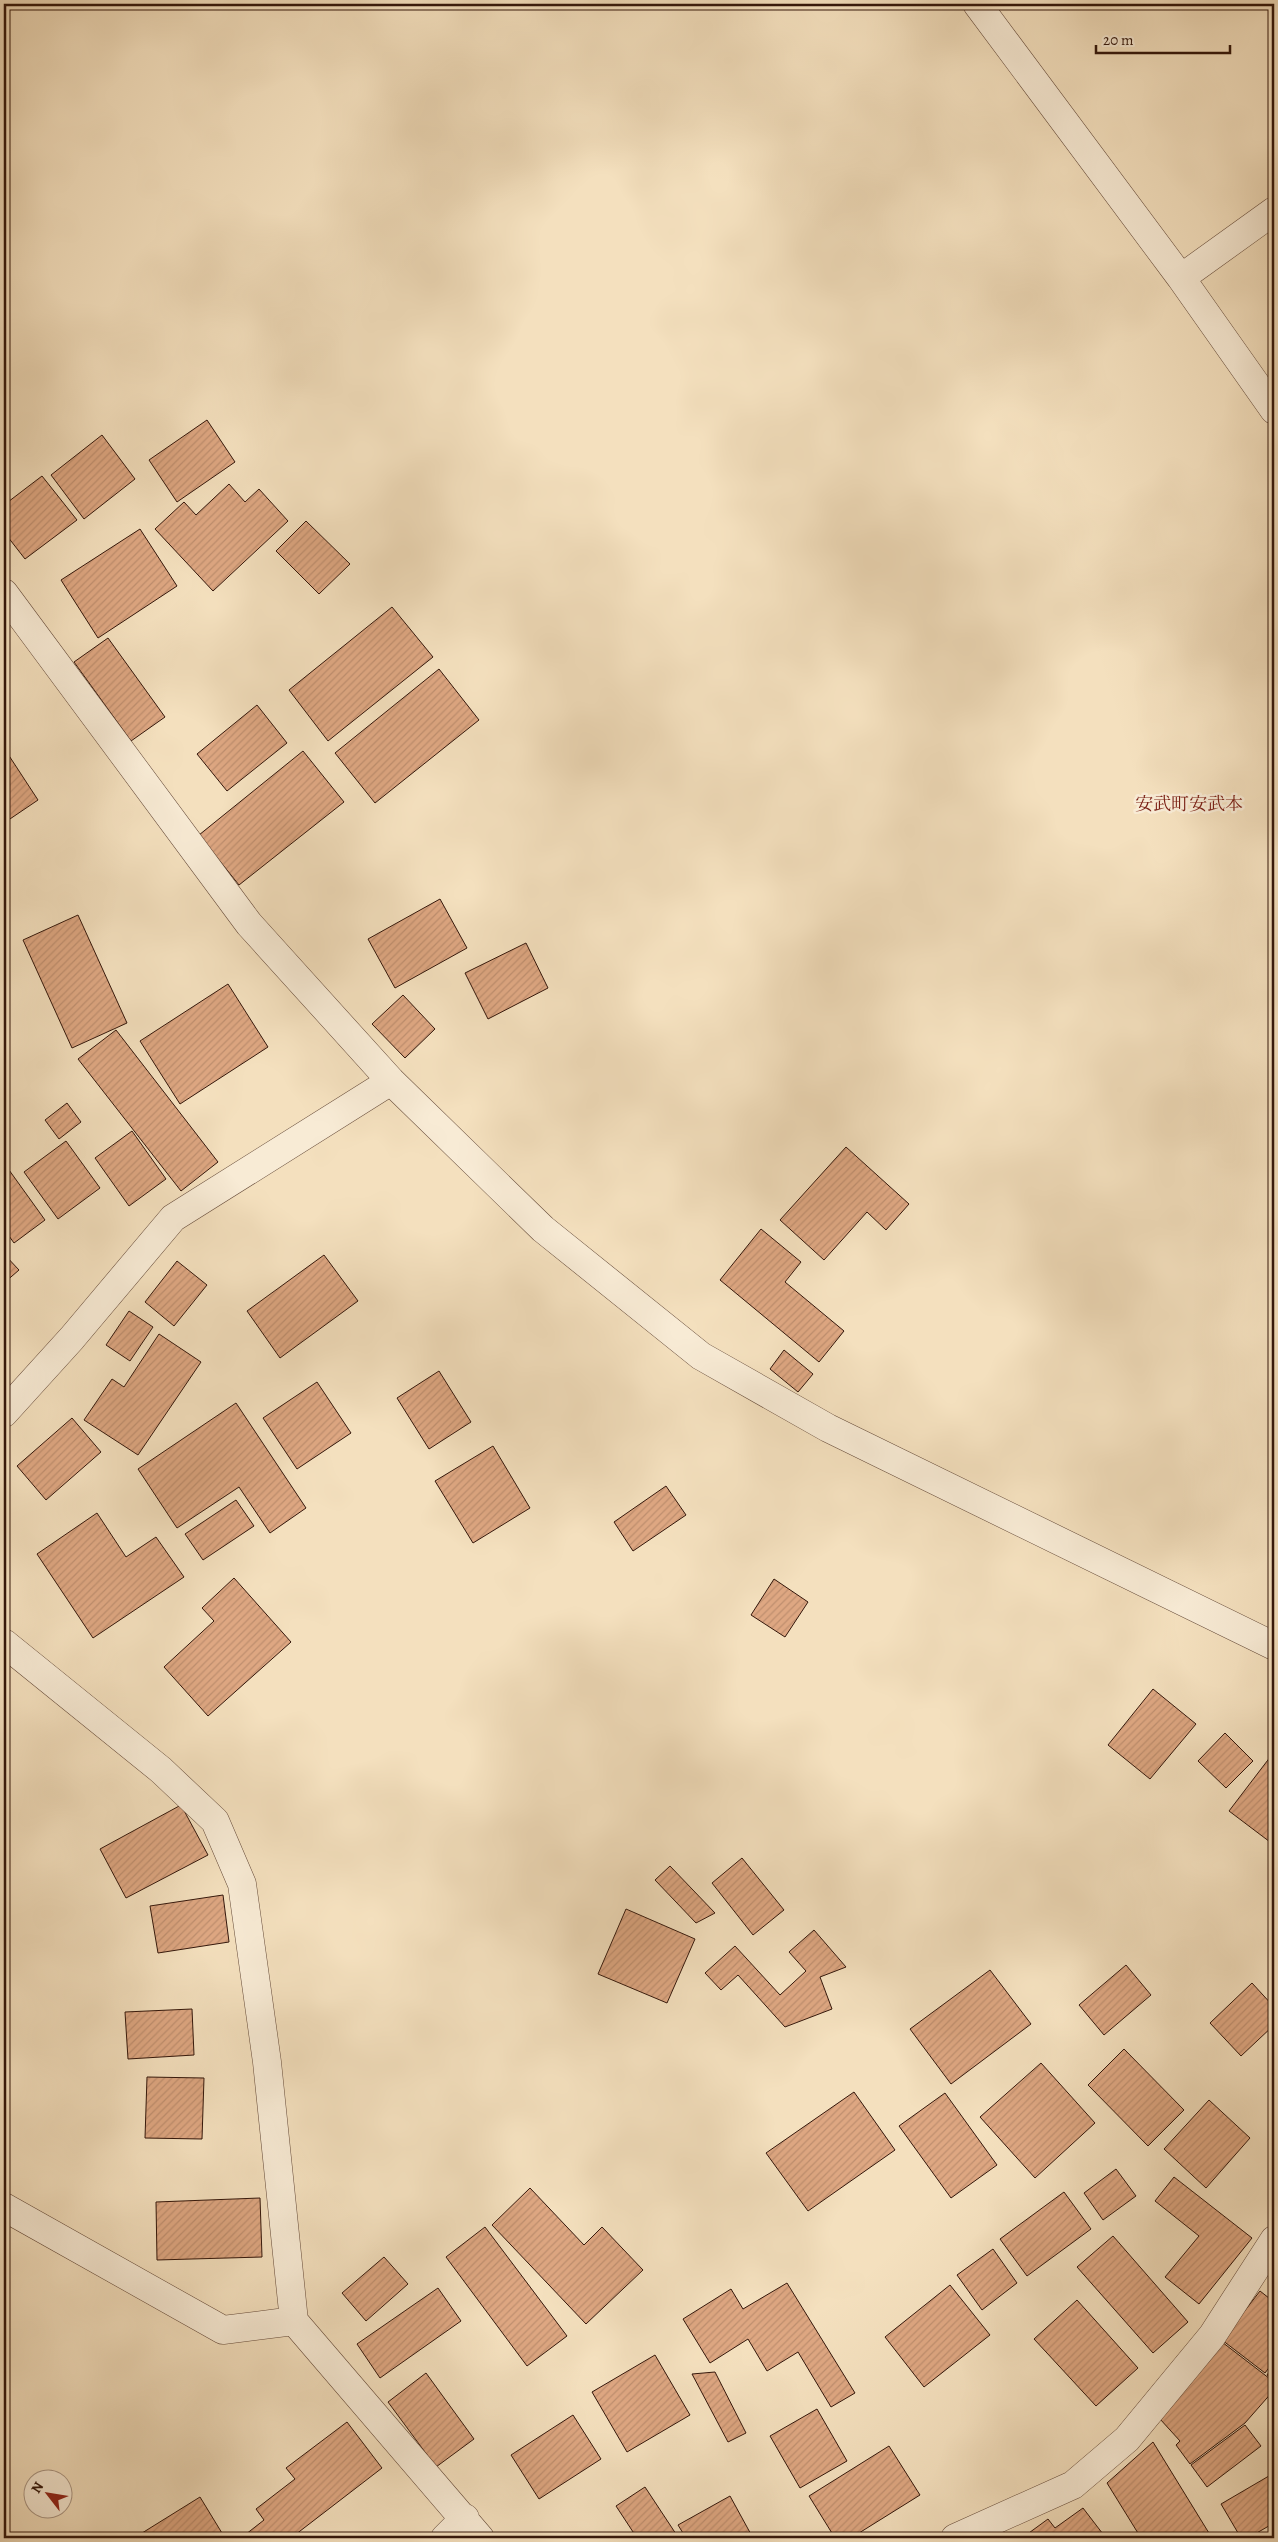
<svg xmlns="http://www.w3.org/2000/svg" width="1278" height="2542" viewBox="0 0 1278 2542" font-family="Alegreya,'Noto Serif JP',serif">
  <defs>
    <pattern id="building-hatch" width="6" height="6" patternUnits="userSpaceOnUse" patternTransform="scale(1.25)"><rect width="6" height="6" fill="#dea782"/><path d="M-1 1l2-2M0 6l6-6M5 7l2-2" fill="none" stroke="#bf8f6f"/></pattern>
  </defs>
  <rect width="100%" height="100%" fill="#f4e0be"/>
  <filter id="stains"><feTurbulence type="fractalNoise" baseFrequency=".004" numOctaves="4"/><feColorMatrix values="0 0 0 0 .2 0 0 0 0 .09 0 0 0 0 .02 0 0 0 .5 -.17"/></filter>
  <radialGradient id="worn" r=".72"><stop offset=".6" stop-color="#630" stop-opacity="0"/><stop offset="1" stop-color="#630" stop-opacity=".3"/></radialGradient>
  <path fill="url(#building-hatch)" stroke="#34170b" d="M207 420 235 462 177 502 149 460Z
    M102 435 135 479 84 519 51 475Z
    M42 476 77 520 25 559 4 532V505Z
    M229 484 245 502 259 489 288 521 213 591 155 529 184 502 196 515Z
    M306 521 350 564 319 594 276 551Z
    M140 529 177 586 98 638 61 580Z
    M392 607 433 657 328 741 289 690Z
    M108 638 165 717 131 741 74 662Z
    M439 669 479 720 375 803 335 753Z
    M257 705 287 743 227 791 197 754Z
    M4 748 38 800 4 823Z
    M303 751 344 802 239 885 199 835Z
    M440 899 467 948 395 988 368 939Z
    M78 915 127 1023 72 1048 23 940Z
    M526 943 548 988 488 1019 465 973Z
    M228 984 268 1047 180 1104 140 1041Z
    M403 995 435 1029 405 1058 372 1024Z
    M116 1030 218 1162 181 1191 78 1059Z
    M67 1103 81 1122 59 1139 45 1120Z
    M132 1131 166 1179 129 1206 95 1158Z
    M66 1141 100 1188 58 1219 24 1172Z
    M846 1147 909 1204 886 1230 867 1212 824 1260 780 1220Z
    M4 1163 45 1220 14 1243 4 1229Z
    M761 1229 801 1262 785 1282 844 1331 819 1362 720 1280Z
    M4 1254 19 1270 4 1283Z
    M324 1255 358 1301 280 1358 247 1311Z
    M177 1261 207 1285 174 1326 145 1302Z
    M129 1311 153 1327 130 1361 106 1345Z
    M159 1334 201 1362 138 1455 84 1420 112 1379 124 1387Z
    M784 1350 813 1374 798 1392 770 1369Z
    M439 1371 471 1422 429 1449 397 1398Z
    M317 1382 351 1433 297 1469 263 1418Z
    M236 1403 306 1508 270 1533 239 1487 177 1528 138 1469Z
    M72 1418 101 1452 46 1500 17 1466Z
    M493 1446 530 1508 473 1543 435 1481Z
    M666 1486 686 1515 633 1551 614 1522Z
    M236 1500 254 1526 203 1560 185 1534Z
    M97 1513 126 1557 156 1537 184 1577 93 1638 37 1554Z
    M234 1578 291 1642 208 1716 164 1667 214 1621 202 1608Z
    M774 1579 808 1602 785 1637 751 1615Z
    M1153 1689 1196 1724 1150 1779 1108 1745Z
    M1225 1733 1253 1761 1226 1788 1198 1761Z
    M1274 1752V1845L1229 1811Z
    M181 1805 208 1855 126 1898 100 1849Z
    M742 1858 784 1910 753 1935 712 1883Z
    M670 1866 715 1913 696 1923 655 1880Z
    M223 1895 229 1942 158 1953 150 1906Z
    M626 1909 695 1939 667 2003 598 1974Z
    M814 1930 846 1967 820 1977 832 2009 785 2027 738 1975 721 1990 705 1973 735 1946 780 1995 806 1971 789 1952Z
    M1126 1965 1151 1995 1104 2035 1079 2005Z
    M990 1970 1031 2024 951 2084 910 2029Z
    M1252 1983 1274 2007V2025L1241 2056 1210 2023Z
    M192 2009 194 2055 128 2059 125 2012Z
    M1124 2049 1184 2110 1148 2146 1088 2085Z
    M1041 2063 1095 2123 1035 2178 980 2117Z
    M147 2077 204 2078 202 2139 145 2138Z
    M854 2092 895 2150 808 2211 766 2153Z
    M945 2093 997 2165 951 2198 899 2126Z
    M1209 2100 1250 2138 1206 2188 1164 2149Z
    M1116 2169 1136 2196 1103 2220 1084 2193Z
    M1174 2177 1252 2238 1199 2304 1165 2277 1199 2236 1155 2201Z
    M530 2188 584 2245 602 2227 643 2270 586 2324 492 2225Z
    M1064 2192 1091 2229 1027 2276 1000 2239Z
    M260 2198 262 2257 157 2260 156 2202Z
    M485 2227 567 2336 527 2366 446 2257Z
    M1113 2236 1188 2322 1153 2353 1077 2267Z
    M993 2249 1017 2283 982 2310 957 2275Z
    M384 2257 408 2284 366 2321 342 2293Z
    M787 2283 855 2393 831 2407 798 2352 767 2371 748 2339 710 2363 683 2319 731 2289 743 2309Z
    M950 2285 990 2335 924 2387 885 2337Z
    M438 2288 461 2321 380 2378 357 2344Z
    M1260 2291 1274 2302V2361L1265 2373 1222 2340Z
    M1077 2300 1138 2368 1096 2406 1034 2339Z
    M1222 2342 1274 2382V2390L1245 2423 1190 2464 1176 2445 1180 2441 1160 2419Z
    M655 2355 690 2415 627 2452 592 2392Z
    M1274 2365V2380L1267 2375Z
    M715 2372 746 2433 728 2442 692 2374Z
    M426 2373 474 2439 436 2467 388 2402Z
    M817 2409 847 2461 800 2488 770 2436Z
    M573 2415 601 2459 539 2499 511 2455Z
    M347 2422 382 2468 291 2538H241L264 2520 256 2509 295 2479 286 2468Z
    M1245 2425 1261 2446 1207 2487 1191 2465Z
    M1153 2442 1212 2538H1141L1107 2483Z
    M889 2446 920 2495 851 2538H835L809 2496Z
    M1274 2473V2523L1248 2538H1241L1221 2504Z
    M645 2487 678 2537 676 2538H637L616 2506Z
    M730 2496 753 2538H686L678 2525Z
    M200 2497 225 2538H134Z
    M1083 2508 1106 2538H1022L1048 2519 1055 2528Z"/>
  <g fill="none" stroke-linecap="round" stroke-linejoin="round">
    <defs>
      <path id="street" d="M977 4 1181 278 1274 410
        M1181 278 1274 211
        M4 593 249 924 391 1081 543 1229 701 1356 828 1428 1274 1646
        M4 1413 72 1338 173 1218 391 1081
        M4 1643 161 1770 215 1821 242 1884 267 2062 294 2321 480 2538
        M4 2207 223 2330 294 2321
        M445 2538 465 2518
        M955 2538 1073 2485 1127 2439 1212 2336 1274 2240"/>
    </defs>
    <use href="#street" stroke="#644938" stroke-width="29"/>
    <use href="#street" stroke="#f8ebd5" stroke-width="28"/>
  </g>
  <g text-anchor="middle" stroke-width="5" stroke-linejoin="round" paint-order="stroke">
    <g font-size="18" fill="#7a1f14" stroke="#f8ebd5">
      <text x="1189" y="810">安武町安武本</text>
    </g>
  </g>
  <rect width="1278" height="2542" fill="none" stroke="#f4e0be" stroke-width="20"/>
  <rect x="5" y="5" width="1268" height="2532" fill="none" stroke="#34170b" stroke-width="2.5"/>
  <rect x="10" y="10" width="1258" height="2522" fill="none" stroke="#34170b"/>
  <g transform="translate(48 2494) rotate(301)"><circle r="24" fill="#f8ebd5" stroke="#aa9684"/>
  <path d="M0-4L9 19L0 12L-9 19Z" fill="#8f2418"/>
  <text y="-8" font-size="14" font-weight="bold" text-anchor="middle" fill="#34170b">N</text>
  </g>
  <path d="M1096 45v8h134v-8" fill="none" stroke="#34170b" stroke-width="2.5"/>
  <text x="1103" y="45" font-size="15" fill="#34170b" stroke="#f8ebd5" stroke-width="4" paint-order="stroke">20 m</text>
  <rect width="100%" height="100%" filter="url(#stains)"/>
  <rect width="100%" height="100%" fill="url(#worn)"/>
</svg>
